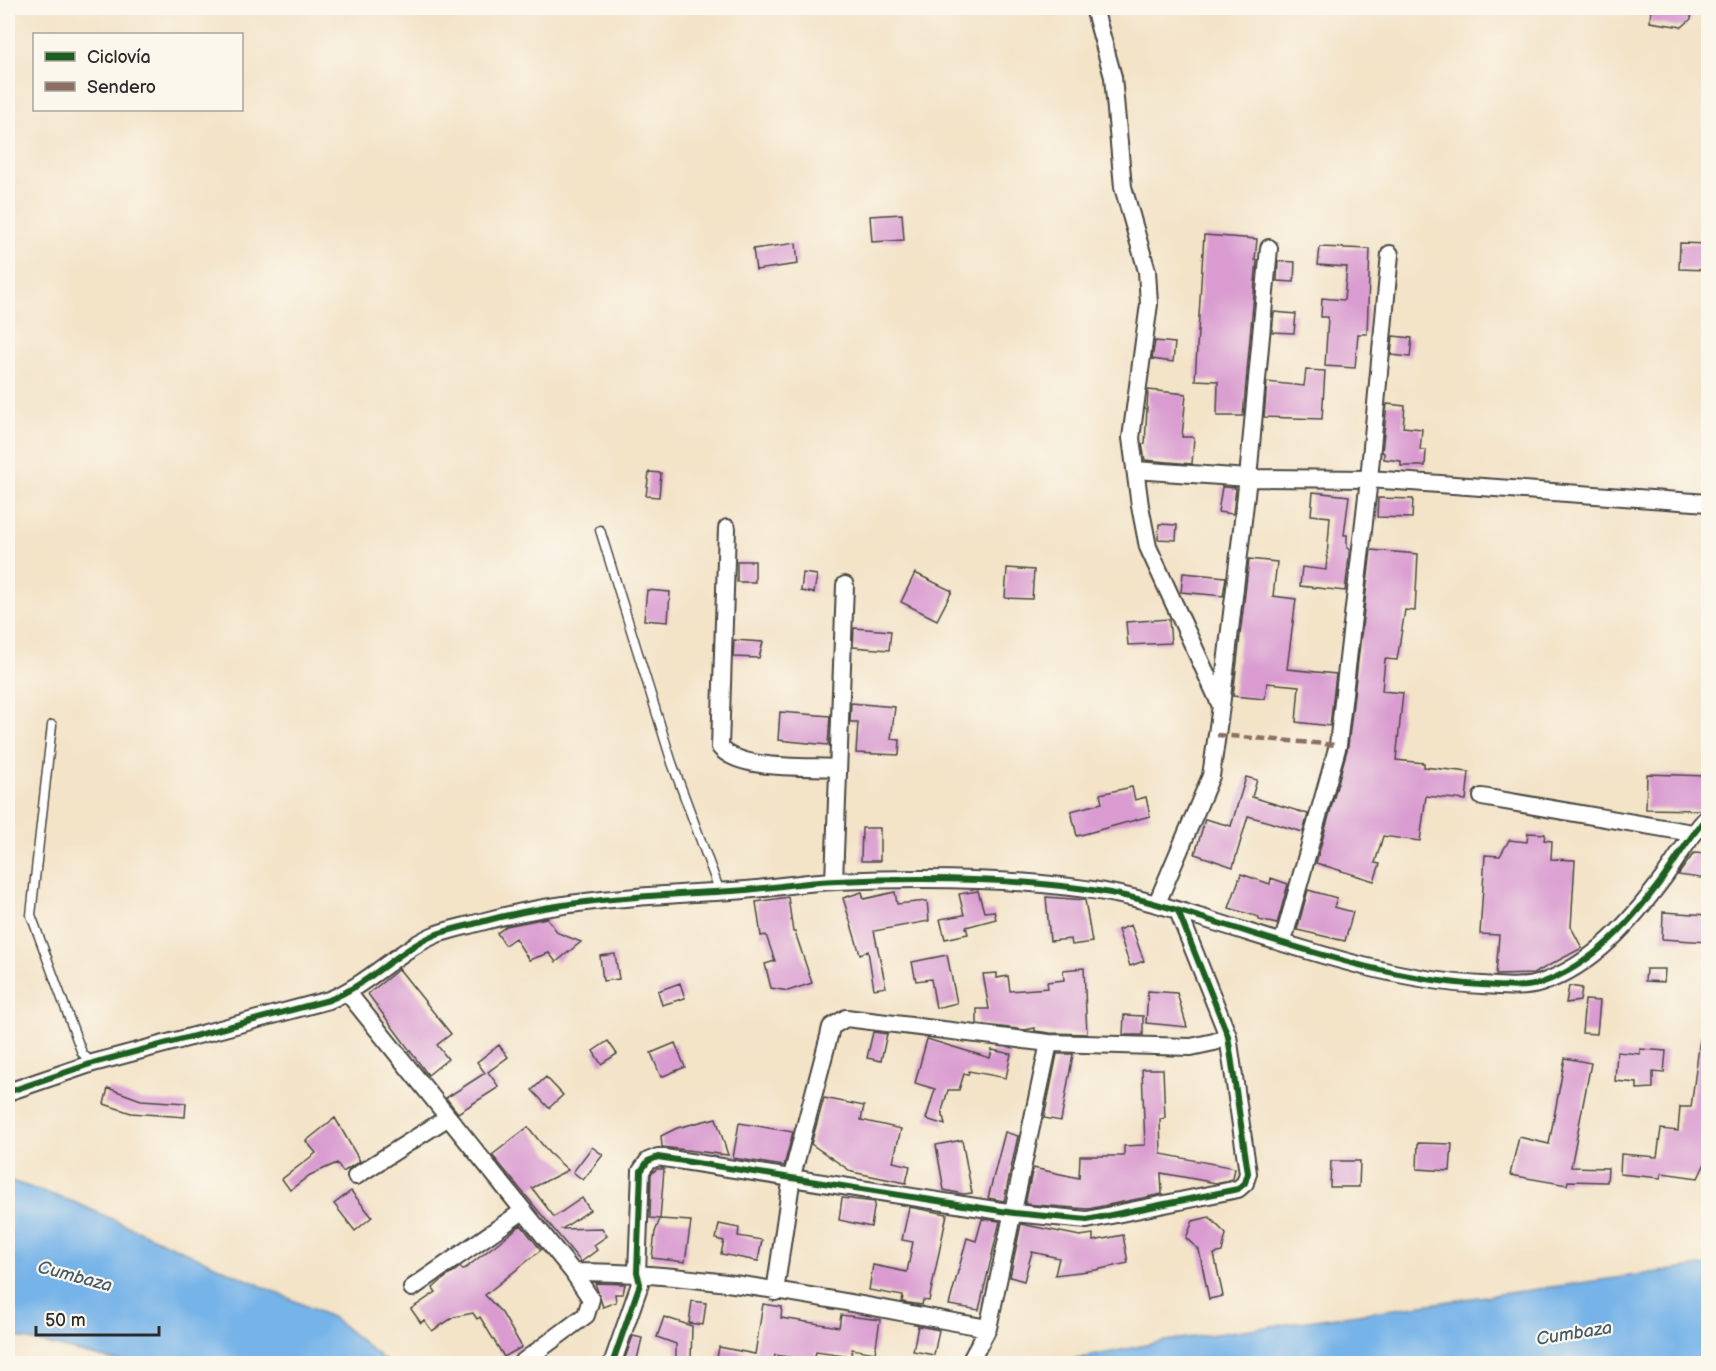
<svg xmlns="http://www.w3.org/2000/svg" width="1716" height="1371" viewBox="0 0 1716 1371" font-family="'Balsamiq Sans',sans-serif">
  <rect width="100%" height="100%" fill="#fbf7ec"/>
  <filter id="ink" filterUnits="userSpaceOnUse"><feTurbulence type="fractalNoise" baseFrequency=".0167" numOctaves="2"/><feDisplacementMap in="SourceGraphic" scale="12" xChannelSelector="R" yChannelSelector="G"/><feConvolveMatrix kernelMatrix="1 2 1 2 8 2 1 2 1" color-interpolation-filters="sRGB"/></filter>
  <filter id="wash" filterUnits="userSpaceOnUse"><feTurbulence type="fractalNoise" baseFrequency=".008" numOctaves="4" result="noise"/><feDisplacementMap in="SourceGraphic" scale="24" xChannelSelector="R" yChannelSelector="G"/><feGaussianBlur stdDeviation="1.35" result="paint"/><feColorMatrix in="noise" values="0 0 0 0 0 0 0 0 0 0 0 0 0 0 0 0 0 1.4 0 .05"/><feComposite in="paint" operator="in"/></filter>
  <g filter="url(#wash)">
    <rect width="100%" height="100%" fill="#f3e3c7"/>
    <path fill="#76b3e8" stroke="#506f8a" stroke-width="1.5" d="M8 1180 74 1202 333 1318 388 1363H126L8 1335Z
      M1708 1265V1363H1058L1165 1341Z"/>
    <g id="blocks">
      <path fill="#d99bd0" d="M1651 8H1692L1691 19 1682 27 1650 22Z
        M902 214 904 240 872 242 870 216Z
        M1204 235 1257 239 1255 260H1257L1243 416H1217L1218 381 1195 380Z
        M796 243 798 264 756 270 753 249Z
        M1680 243 1708 244V270L1679 269Z
        M1320 247 1370 249 1367 334H1358L1355 368 1325 366 1328 317H1321L1322 298 1344 300 1347 267 1318 265Z
        M1278 261 1295 262 1294 282 1277 281Z
        M1274 312 1296 314 1294 333 1272 332Z
        M1393 336 1412 338 1410 357 1391 355Z
        M1155 341 1175 343 1173 362 1152 359Z
        M1306 370 1325 371 1322 419 1264 417 1267 382 1304 386Z
        M1148 390 1186 394 1182 437H1194L1192 464 1145 460 1142 444H1145Z
        M1387 404 1405 406 1403 427 1422 429 1420 450H1426L1425 466H1401V461L1384 459V453L1382 452Z
        M649 472 661 473 659 497 646 496Z
        M1222 487 1236 488 1233 514 1218 512Z
        M1313 492 1349 496 1344 535H1347V548L1350 549 1345 591 1300 586 1302 567 1326 570 1330 517 1311 515Z
        M1378 498 1413 499 1412 518 1377 517Z
        M1159 524 1177 525 1176 540 1158 539Z
        M1371 550 1418 554 1415 611 1405 610 1397 660 1385 659 1382 691 1403 693 1396 760 1424 763V767L1469 772 1466 800 1426 796 1420 841 1383 836 1375 863 1380 864 1374 881 1316 863 1348 746Z
        M1249 559 1277 562 1273 596 1296 599 1287 669 1336 674 1330 726 1296 722 1299 686 1267 683 1265 699 1233 696Z
        M737 561H755V582H737Z
        M1007 568 1034 570 1032 599 1005 598Z
        M803 573 817 575 814 593 801 591Z
        M915 573 952 591 937 620 901 602Z
        M1183 573 1226 577 1223 596 1181 592Z
        M647 590 670 592 668 622 644 620Z
        M1169 619 1171 643 1128 645 1126 622Z
        M854 628 891 631 889 650 853 647Z
        M734 640 763 642 759 658 733 657Z
        M851 703 895 707 891 739 900 740 899 755 856 753 858 722H850Z
        M780 712 830 716 828 745 778 740Z
        M1647 774 1708 776V791H1704V808L1700 810 1646 809Z
        M1246 777 1257 780 1252 797 1308 814 1303 832 1248 816 1233 867 1195 854 1205 819 1231 826Z
        M1132 787 1135 800 1146 797 1150 816 1077 836 1071 811 1102 803 1100 794Z
        M862 828H880V861H861Z
        M1528 833 1545 834 1544 840 1552 841 1551 859 1575 860 1571 927 1582 948 1533 974 1496 975 1499 935 1480 934 1485 855 1500 856 1509 840 1527 842Z
        M1694 853 1708 854V879L1678 875Z
        M1241 874 1270 884 1271 878 1288 884 1277 924 1259 920V917L1229 908Z
        M1308 890 1337 898 1334 907 1353 912 1345 941 1297 930Z
        M978 891 984 912 994 911 996 919 966 927 968 934 945 939 940 919 964 915 959 894Z
        M862 892 864 899 895 892 897 904 927 901 929 921 874 931 886 987 874 989 868 951 860 954 843 898Z
        M788 897 793 932H795L812 983 788 991 771 988 765 964 775 961 766 935 761 936 756 902Z
        M1046 897 1085 900 1092 942 1072 945 1071 939 1050 941Z
        M1663 912 1708 915V942L1662 939Z
        M547 918 558 933 581 942 556 962 549 953 529 960 515 938 505 945 497 933 507 926Z
        M1131 925 1144 961 1130 966 1118 930Z
        M615 954 619 979 603 981 600 956Z
        M947 955 957 1003 936 1008 931 979 916 981 912 962Z
        M1084 968 1087 1034 1050 1033 1035 1031V1028L1025 1030 977 1024V1009H989L983 974 997 973V978L1008 976 1010 991 1048 988 1047 982 1064 980 1063 970Z
        M399 969 451 1034 437 1045 448 1059 428 1075 368 994Z
        M1646 969H1665L1664 982 1645 981Z
        M680 983 685 998 662 1005 658 991Z
        M1569 986 1582 988 1580 1001 1566 1003Z
        M1148 991 1177 993 1187 1027 1146 1023Z
        M1585 1000 1600 1001 1597 1034 1582 1033Z
        M1124 1015 1143 1016V1035H1123Z
        M873 1032 887 1034 881 1061 867 1058Z
        M927 1039 990 1058 992 1050 1011 1054 1006 1078 969 1071 968 1075 964 1074 959 1090H948L942 1111 945 1125 926 1119 935 1089 915 1083Z
        M1700 1039H1708L1706 1134 1708 1157 1698 1178 1662 1173 1660 1178 1620 1174 1621 1154 1657 1157 1661 1129 1678 1131 1680 1107H1691Z
        M608 1041 617 1054 601 1064 593 1051Z
        M675 1043 685 1067 661 1077 651 1053Z
        M499 1045 508 1057 488 1072 499 1087 458 1113 446 1098 485 1073 477 1062Z
        M1640 1049 1666 1051 1664 1073 1653 1072V1088L1637 1089V1083L1615 1081 1617 1052 1640 1054Z
        M1057 1054H1073L1061 1121 1044 1118Z
        M1565 1058 1591 1063 1571 1167 1608 1168 1607 1182 1568 1181 1567 1185 1510 1175 1519 1137 1549 1144Z
        M1142 1069H1163L1165 1118 1160 1119 1161 1154 1235 1168 1233 1179 1216 1183 1161 1173 1162 1194 1088 1209 1025 1204 1033 1168 1079 1178 1080 1156H1124V1146L1145 1145Z
        M546 1077 563 1095 549 1108 532 1090Z
        M108 1088 141 1100 186 1103 185 1117 131 1113 104 1104Z
        M824 1098 864 1106 861 1120 901 1129 893 1162 910 1166 906 1183 852 1172 811 1144Z
        M335 1118 360 1161 343 1172 337 1163 310 1175 290 1190 282 1179 316 1153 306 1141Z
        M716 1118 728 1155 662 1147 661 1136 677 1128Z
        M739 1123 793 1132 784 1166 733 1158Z
        M528 1127 549 1153 568 1170 532 1188 554 1217 582 1198 590 1210 562 1229 602 1228 607 1236 594 1245 597 1250 581 1262 492 1155Z
        M1005 1132 1018 1136 1004 1201 988 1198Z
        M962 1140 972 1193 963 1194 944 1190 936 1145Z
        M1418 1143 1452 1144 1450 1171 1417 1169Z
        M592 1147 603 1155 583 1180 573 1172Z
        M1331 1161H1360L1359 1187H1330Z
        M657 1169H664L660 1219 650 1218 651 1174Z
        M351 1191 372 1217 355 1231 334 1204Z
        M842 1198 875 1202 871 1227 839 1220Z
        M909 1207 947 1214 929 1301 923 1300 922 1305 902 1302 903 1296 869 1290 873 1265 907 1272 913 1242 902 1240Z
        M1209 1217 1226 1234 1222 1252 1214 1254 1223 1296 1209 1299 1199 1250 1186 1238 1193 1221Z
        M660 1219 691 1221 685 1262 652 1258 655 1232Z
        M982 1219 1000 1221 979 1310 949 1305 967 1238 976 1241Z
        M719 1224 739 1228 738 1236 762 1240 758 1261 721 1254 724 1241 716 1239Z
        M1021 1224 1080 1236 1093 1234V1241L1123 1235 1128 1263 1096 1270 1055 1275 1059 1258 1032 1252 1024 1281 1010 1277Z
        M521 1225 541 1250 485 1295 502 1313 522 1347 504 1357 480 1317 477 1319 473 1313 454 1317 432 1331 424 1320 421 1323 411 1309 436 1292 433 1288 441 1281 460 1267 463 1270Z
        M595 1283 625 1284 623 1294H615L616 1302 603 1307Z
        M692 1301 706 1303 703 1325 689 1323Z
        M763 1304 782 1307 781 1318 839 1327 841 1315 880 1320 875 1353 852 1349 851 1357 816 1352 814 1361 775 1355 773 1364H716L719 1347 755 1354Z
        M664 1317 692 1326 691 1360H676V1344L657 1337Z
        M918 1326 939 1330 934 1355 913 1351Z
        M633 1336 642 1338 636 1364H623Z"/>
    </g>
  </g>
  <g filter="url(#ink)">
    <use href="#blocks" fill-opacity="0" stroke="#494742" stroke-width="1.5"/>
    <g fill="none" stroke-linecap="round" stroke-linejoin="round">
      <defs>
        <path id="service" d="M600 530 672 763 720 892
          M52 725 31 915 82 1053 92 1063"/>
        <path id="minor" d="M1094 8 1113 77 1123 187 1147 271 1149 304 1131 438 1140 506 1148 547 1221 706 1211 776 1157 903
          M1135 470 1248 478 1369 479 1708 503
          M727 528 720 747C739 771 808 766 838 768
          M1221 706 1248 478 1269 248
          M1482 797 1692 833
          M834 881 845 585
          M1283 941 1338 745 1369 479 1390 254
          M348 993 573 1272C712 1272 851 1304 988 1328
          M8 1092 93 1063 329 1000C368 985 398 950 437 934 451 929 467 926 481 922 563 899 648 896 732 891 767 889 802 882 837 881 924 877 1035 878 1120 895 1147 900 1173 909 1199 917 1292 945 1385 980 1482 985 1501 986 1523 989 1541 983 1594 965 1632 920 1664 877 1679 856 1690 835 1708 817
          M356 1176 447 1118
          M412 1288 523 1211
          M775 1292 792 1176 829 1036 831 1027 846 1018 1049 1043 1191 1047 1214 1042 1228 1036
          M520 1364 586 1315 591 1299 573 1272
          M612 1364 640 1284 637 1272 641 1171 648 1161 658 1157 1014 1213 1087 1220 1238 1189 1245 1183 1248 1173 1228 1036 1178 911
          M969 1364 988 1328 1049 1043"/>
      </defs>
      <use href="#service" stroke="#494742" stroke-width="11"/>
      <use href="#minor" stroke="#494742" stroke-width="20"/>
      <use href="#service" stroke="#fff" stroke-width="8"/>
      <use href="#minor" stroke="#fff" stroke-width="16"/>
      <path stroke="#8d6e63" stroke-width="4.5" stroke-dasharray="9 4.5" stroke-linecap="butt" d="M1217 735 1338 745"/>
      <defs>
        <path id="cycleway" d="M8 1092 93 1063 329 1000C368 985 398 950 437 934 451 929 467 926 481 922 563 899 648 896 732 891 767 889 802 882 837 881 924 877 1035 878 1120 895 1147 900 1173 909 1199 917 1292 945 1385 980 1482 985 1501 986 1523 989 1541 983 1594 965 1632 920 1664 877 1679 856 1690 835 1708 817
          M612 1364 640 1284 637 1272 641 1171 648 1161 658 1157 1014 1213 1087 1220 1238 1189 1245 1183 1248 1173 1228 1036 1178 911"/>
      </defs>
      <use href="#cycleway" stroke="#fbf7ec" stroke-width="10"/>
      <use href="#cycleway" stroke="#1b5e20" stroke-width="6"/>
    </g>
  </g>
  <g text-anchor="middle" stroke-width="4.5" stroke-linejoin="round" paint-order="stroke">
    <g font-size="18" font-style="italic" fill="#455b6d" stroke="#fbf7ec">
      <text transform="translate(75 1276) rotate(15)" y="6">Cumbaza</text>
      <text transform="translate(1574 1333) rotate(-9)" y="6">Cumbaza</text>
    </g>
  </g>
  <rect width="1716" height="1371" fill="none" stroke="#fbf7ec" stroke-width="30"/>
  <rect x="33" y="33" width="210" height="78" fill="#fbf7ec" stroke="#a8a59f" stroke-width="1.5"/>
  <rect x="45" y="52" width="30" height="9" fill="#1b5e20" stroke="#a8a59f" stroke-width="1.5"/>
  <text x="87" y="63" font-size="18" fill="#2b2b2b">Ciclovía</text>
  <rect x="45" y="82" width="30" height="9" fill="#8d6e63" stroke="#a8a59f" stroke-width="1.5"/>
  <text x="87" y="93" font-size="18" fill="#2b2b2b">Sendero</text>
  <path d="M36 1326v9h123v-9" fill="none" stroke="#2b2b2b" stroke-width="3"/>
  <text x="45" y="1326" font-size="18" fill="#2b2b2b" stroke="#fbf7ec" stroke-width="4.5" paint-order="stroke">50 m</text>
</svg>
